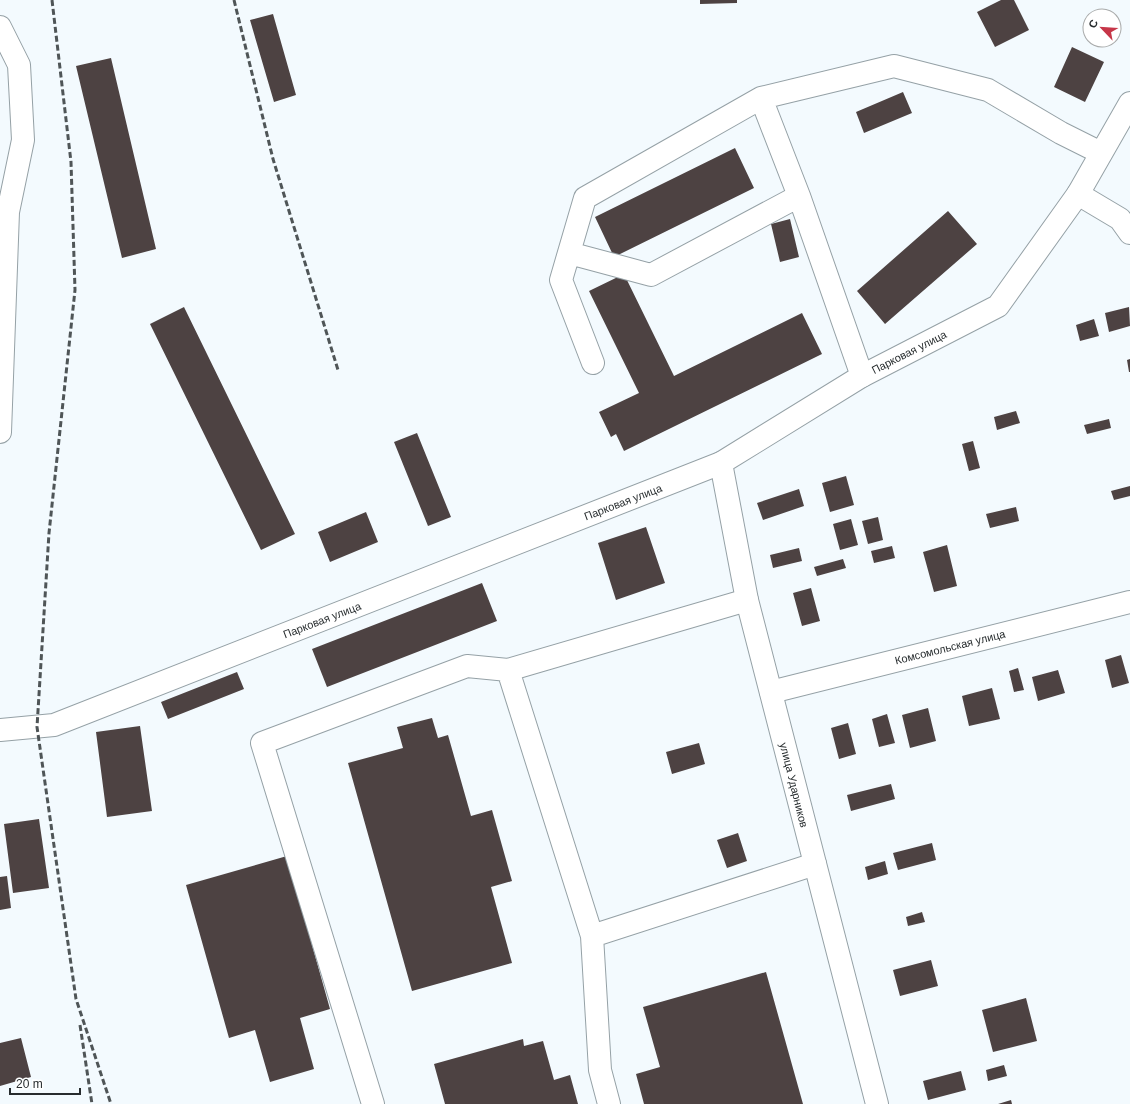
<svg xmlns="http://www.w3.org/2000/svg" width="1130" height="1104" viewBox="0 0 1130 1104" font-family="Helvetica,sans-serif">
  <rect width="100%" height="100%" fill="#f3fafe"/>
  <path fill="#4d4242" d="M700 0H737V3L700 4Z
    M1001 0H1014L1029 30 995 47 977 12Z
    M273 14 296 95 274 102 250 20Z
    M1072 47 1104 62 1085 102 1054 87Z
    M111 58 156 249 122 258 76 66Z
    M903 92 912 113 864 133 856 112Z
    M735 148 754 188 614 257 595 217Z
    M948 211 977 244 885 324 857 291Z
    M790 219 799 257 780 262 771 224Z
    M624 274 674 376 802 313 822 354 624 451 616 434 611 437 599 412 639 393 589 291Z
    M184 307 295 534 261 550 150 324Z
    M1129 307 1130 326 1109 332 1105 313Z
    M1094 319 1099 336 1080 341 1076 325Z
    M1130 359V372H1129L1127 360Z
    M1016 411 1020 423 997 430 994 417Z
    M1109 419 1111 428 1087 434 1084 425Z
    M417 433 451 517 428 526 394 442Z
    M973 441 980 468 969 471 962 444Z
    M846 476 854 505 830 512 822 483Z
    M1130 486V496L1114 500 1111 491Z
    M799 489 804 506 763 520 757 503Z
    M1016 507 1019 521 990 528 986 514Z
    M366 512 378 542 330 562 318 532Z
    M878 517 883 540 868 544 862 521Z
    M851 519 858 545 840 550 833 524Z
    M646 527 665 583 616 600 598 543Z
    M947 545 957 586 934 592 923 552Z
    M892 546 895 558 874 563 871 551Z
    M799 548 802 561 773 568 770 555Z
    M843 559 846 568 817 576 814 567Z
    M482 583 497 621 327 687 312 649Z
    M811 588 820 621 802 626 793 593Z
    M1121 655 1129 683 1112 688 1105 660Z
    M1018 668 1024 690 1014 692 1009 671Z
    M1058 670 1065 693 1038 701 1032 677Z
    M237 672 244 689 168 719 161 702Z
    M992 688 1000 719 969 726 962 696Z
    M928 708 936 741 910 748 902 715Z
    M887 714 895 743 879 747 872 719Z
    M432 718 438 738 448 735 471 816 492 810 512 881 491 887 512 963 412 991 348 763 403 748 397 727Z
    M848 723 856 754 839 759 831 728Z
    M140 726 152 811 107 817 96 732Z
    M699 743 705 764 672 774 666 752Z
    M891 784 895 799 851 811 847 795Z
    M39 819 49 888 13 893 4 824Z
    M738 833 747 861 727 868 717 840Z
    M932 843 936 860 898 870 893 853Z
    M287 856 330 1009 300 1018 314 1069 270 1082 255 1030 229 1038 186 885Z
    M885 861 888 874 868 880 865 867Z
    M7 876 11 908 0 910V877Z
    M922 912 925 922 908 926 906 917Z
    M931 960 938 986 900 996 893 970Z
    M766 972 803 1104H644L636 1074 660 1067 643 1007Z
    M1026 998 1037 1041 993 1052 982 1010Z
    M21 1038 31 1077 0 1086V1043Z
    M523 1039 524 1046 543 1041 554 1080 570 1075 578 1104H445L434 1064Z
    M1004 1065 1007 1076 988 1081 986 1070Z
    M961 1071 966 1090 928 1100 923 1081Z
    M1011 1100 1012 1104H998Z"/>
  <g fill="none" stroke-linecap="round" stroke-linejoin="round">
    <defs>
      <path id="minor" d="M0 27 19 65 23 140 8 212 0 432
        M761 98 799 196 862 376
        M1078 194 1120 219 1130 233
        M569 253 651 275 799 196
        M593 363 561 280 585 198 761 98 894 66 988 90 1061 133 1101 153
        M771 692 1130 602
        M0 730 54 725 721 463
        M592 936 508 670 747 600
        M373 1104 262 743 467 666 508 670
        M609 1104 600 1070 592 936 815 864"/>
      <path id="major" d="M877 1104 747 600 721 463 862 376 998 306 1078 194 1130 103"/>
    </defs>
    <use href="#minor" stroke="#95a1a6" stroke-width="24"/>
    <use href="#major" stroke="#95a1a6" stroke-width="24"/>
    <use href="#minor" stroke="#fff" stroke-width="22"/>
    <use href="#major" stroke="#fff" stroke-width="22"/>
    <path stroke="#4f5557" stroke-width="3" stroke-dasharray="6 3" stroke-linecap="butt" d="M52 0 71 162 75 290 49 533 37 727 76 999 111 1104
      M234 0 273 159 338 370
      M80 1025 92 1104"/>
  </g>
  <g text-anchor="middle" stroke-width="4" stroke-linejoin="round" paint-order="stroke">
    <g font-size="11" fill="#272c2e" stroke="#fff">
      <text transform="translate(909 352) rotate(-27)" y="4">Парковая улица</text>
      <text transform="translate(623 502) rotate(-21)" y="4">Парковая улица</text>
      <text transform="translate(322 620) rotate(-21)" y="4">Парковая улица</text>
      <text transform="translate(950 647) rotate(-14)" y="4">Комсомольская улица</text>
      <text transform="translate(794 785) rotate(76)" y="4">улица Ударников</text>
    </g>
  </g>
  <g transform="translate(1102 28) rotate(295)"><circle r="19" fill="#ffffff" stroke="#a9abab"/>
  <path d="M0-3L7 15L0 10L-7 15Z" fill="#c63648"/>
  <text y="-6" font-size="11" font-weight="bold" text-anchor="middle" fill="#272c2e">С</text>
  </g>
  <path d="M10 1088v6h70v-6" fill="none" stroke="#272c2e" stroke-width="2"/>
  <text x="16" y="1088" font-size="12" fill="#272c2e" stroke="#ffffff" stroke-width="3" paint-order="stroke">20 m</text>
</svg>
